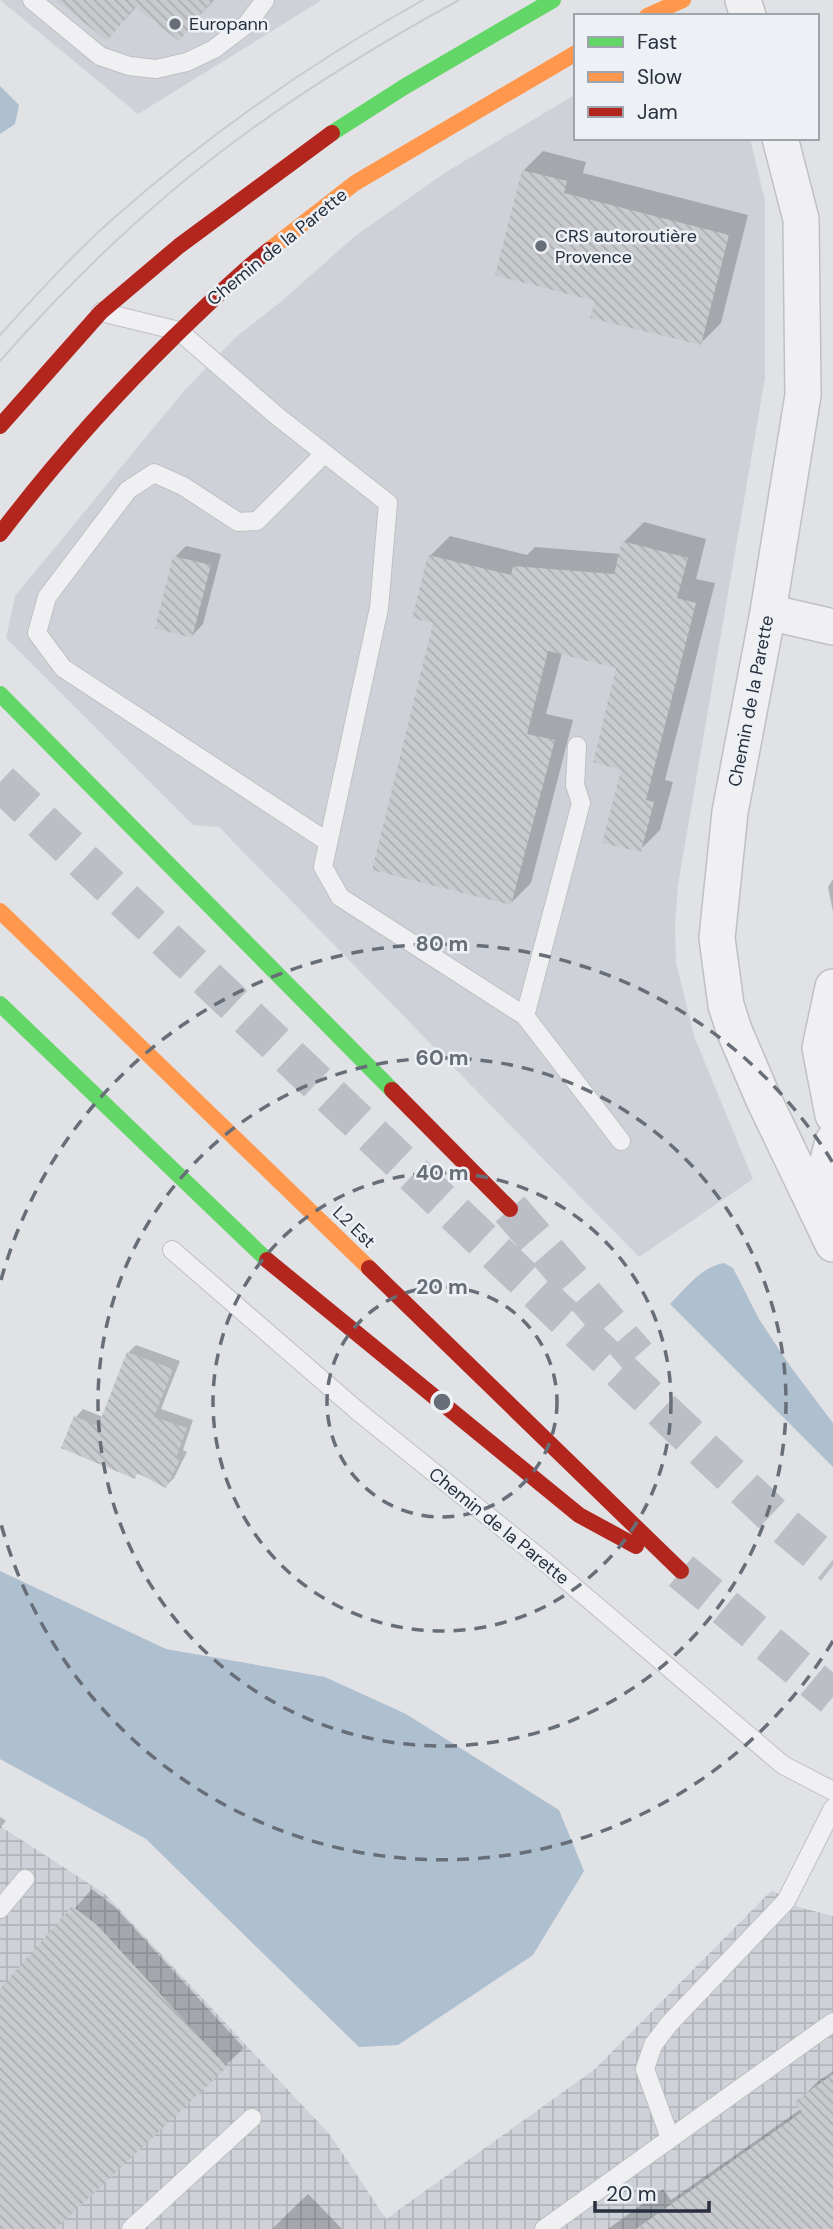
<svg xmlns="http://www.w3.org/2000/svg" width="833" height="2229" viewBox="0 0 833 2229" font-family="'DM Sans',sans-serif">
  <defs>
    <pattern id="industrial-grid" width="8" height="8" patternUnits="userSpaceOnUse" patternTransform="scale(1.75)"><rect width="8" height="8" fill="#ced2d8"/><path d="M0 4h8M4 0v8" fill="none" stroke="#b1b5ba"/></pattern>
    <pattern id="building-back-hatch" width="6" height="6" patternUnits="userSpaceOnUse" patternTransform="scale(1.75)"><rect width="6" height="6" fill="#c8cacd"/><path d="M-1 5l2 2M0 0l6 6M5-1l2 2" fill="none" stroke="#acaeb1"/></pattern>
  </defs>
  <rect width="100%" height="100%" fill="#e0e2e5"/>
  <path fill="#ced2d8" d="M0 0H322L138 114Z
    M576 94V138H750L765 201V378L678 885 675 925 676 962 694 1036 753 1179 639 1257 219 827 193 825 6 638 15 596 183 392 236 337 283 300 355 236 446 172Z"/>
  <path fill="url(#industrial-grid)" d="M0 1826 105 1894 331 2136 386 2219 595 2069 772 1890 798 1907 833 1916V2229H0Z"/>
  <path fill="#aebfd0" d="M0 86 19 105 15 124 0 134Z
    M724 1263 733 1268 759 1319 790 1366 833 1423V1467L670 1304C685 1289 702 1266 724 1263Z
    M0 1571 166 1649 325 1677 406 1714 559 1810 584 1871 533 1955 398 2045 359 2047 146 1839 0 1759Z"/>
  <path fill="#0003" d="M59 0H214L179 39 137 6 107 39Z
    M543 151 586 162 583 173 748 215 721 323 701 343 597 299 523 171Z
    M644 522 706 539 696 579 715 583 665 780 673 782 660 830 640 850 623 769 619 667 562 653 546 714 573 720 531 883 511 903 435 622 430 556 450 536 527 555 535 547 621 554 624 542Z
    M186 546 221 554 203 624 192 636 175 557Z
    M833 879V912L828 887Z
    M136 1345 180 1361 161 1409 193 1420 183 1450 187 1452 174 1478 166 1486 139 1472 134 1477 63 1448 76 1417 83 1409 103 1417 128 1353Z
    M0 1817 6 1821 0 1828Z
    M92 1889 115 1907 244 2048 53 2229H0V1992Z
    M833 2071V2229H608L663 2189 671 2200 801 2109 797 2103 816 2083Z
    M308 2194 342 2229H272Z"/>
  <path fill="url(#building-back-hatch)" d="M56 0H213L179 41 135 7 107 41Z
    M522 170 567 181 564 193 729 235 701 345 590 318 595 301 495 275Z
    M622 541 688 558 677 598 696 603 646 800 654 802 641 852 602 843 621 770 593 762 616 668 548 651 527 734 555 740 511 905 372 870 433 623 412 618 428 555 511 575 513 566 614 574Z
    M173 556 211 565 192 638 155 628Z
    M127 1352 173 1369 154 1417 187 1428 176 1458 180 1460 166 1488 137 1473 135 1479 61 1448 74 1416 98 1426Z
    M72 1906 97 1925 227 2067 56 2229H0V1989Z
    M833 2074V2229H636L802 2112 794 2102Z"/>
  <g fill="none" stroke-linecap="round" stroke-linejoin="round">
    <path stroke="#bbbec4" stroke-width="38" stroke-dasharray="38 19" stroke-linecap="butt" d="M0 782 782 1524 833 1566
      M510 1209 637 1356
      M681 1571 833 1697"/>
    <defs>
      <path id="lane" d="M32 0 100 56 129 66 156 69 187 62 214 49 247 24 265 0
        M101 312 179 331 277 416 388 503 379 608 323 867 340 897 525 1016 621 1141
        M324 454 257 521 238 522 183 486 154 473 128 490 47 597 37 633 63 668 328 842
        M525 1016 581 803 575 785 577 746
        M172 1250 360 1413 545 1562 783 1765 833 1791
        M0 1909 25 1879
        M670 2138 645 2069 653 2045 669 2024 786 1901 833 1808
        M131 2229 252 2118
        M544 2229 833 2022"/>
      <path id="street" d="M743 0 748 16
        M780 138 801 219 803 395 768 612 730 812 717 938 726 1005 734 1030 763 1098 833 1244
        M768 612 833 627
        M833 987 820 1048 833 1115
        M816 1208 833 1141"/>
    </defs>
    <use href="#lane" stroke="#bec0c3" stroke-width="20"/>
    <use href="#street" stroke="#bec0c3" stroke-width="38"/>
    <use href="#lane" stroke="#f0f0f2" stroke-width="18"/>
    <use href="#street" stroke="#f0f0f2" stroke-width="35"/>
    <path stroke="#63d668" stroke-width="16" d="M332 133 404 87 553 0
      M0 694 392 1090
      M0 1004 267 1260"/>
    <path stroke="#ff974d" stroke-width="16" d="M647 16 683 0
      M269 250 355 183 576 53
      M0 911 369 1268"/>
    <path stroke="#b3261e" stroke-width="16" d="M0 426 101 312 179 246 332 133
      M0 534C53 464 111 399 174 337 205 307 235 277 269 250
      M392 1090 510 1209
      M267 1260 579 1515 636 1546
      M369 1268 681 1571"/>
    <path stroke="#c9cbce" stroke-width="2" d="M0 335C37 294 74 253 115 217 210 133 312 62 423 0
      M0 361C73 278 153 201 242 136 311 85 384 41 459 0"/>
  </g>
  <g fill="none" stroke="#686e78" stroke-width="3.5" stroke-dasharray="12 9">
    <circle cx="442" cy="1402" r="115"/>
    <circle cx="442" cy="1402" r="229"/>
    <circle cx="442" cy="1402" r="344"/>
    <path d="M833 1641A458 458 0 0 1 1 1524M1 1280A458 458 0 0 1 833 1163"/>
  </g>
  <g fill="#686e78" stroke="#edf1f5" stroke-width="2.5">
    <circle cx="175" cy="24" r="7"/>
    <circle cx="541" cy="246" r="7"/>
  </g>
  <g text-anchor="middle" stroke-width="5" stroke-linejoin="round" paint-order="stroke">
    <g font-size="18" fill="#28303e" stroke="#edf1f5" text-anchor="start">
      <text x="189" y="30">Europann</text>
      <text x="555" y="242">CRS autoroutière<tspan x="555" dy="21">Provence</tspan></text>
    </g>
    <g font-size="18" fill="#28303e" stroke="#edf1f5">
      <text transform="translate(277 247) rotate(-39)" y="6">Chemin de la Parette</text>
      <text transform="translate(751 701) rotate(-79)" y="6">Chemin de la Parette</text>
      <text transform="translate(354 1227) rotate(44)" y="6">L2 Est</text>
      <text transform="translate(499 1526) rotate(39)" y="6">Chemin de la Parette</text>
    </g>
  </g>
  <circle cx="442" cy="1402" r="10" fill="#686e78" stroke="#edf1f5" stroke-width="3.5"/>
  <g font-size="21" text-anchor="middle" font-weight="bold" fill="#686e78" stroke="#edf1f5" stroke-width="5" stroke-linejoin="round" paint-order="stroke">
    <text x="442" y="951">80 m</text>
    <text x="442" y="1065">60 m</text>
    <text x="442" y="1180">40 m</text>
    <text x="442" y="1294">20 m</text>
  </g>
  <rect x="574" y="14" width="245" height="126" fill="#edf1f5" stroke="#9ea4ac" stroke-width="2"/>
  <rect x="588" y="37" width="35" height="10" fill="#63d668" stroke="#9ea4ac" stroke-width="2"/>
  <text x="637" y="49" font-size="21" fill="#28303e">Fast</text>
  <rect x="588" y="72" width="35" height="10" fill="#ff974d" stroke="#9ea4ac" stroke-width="2"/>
  <text x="637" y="84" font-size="21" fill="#28303e">Slow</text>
  <rect x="588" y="107" width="35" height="10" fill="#b3261e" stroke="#9ea4ac" stroke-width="2"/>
  <text x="637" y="119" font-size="21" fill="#28303e">Jam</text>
  <path d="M595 2201v10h114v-10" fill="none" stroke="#28303e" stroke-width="3.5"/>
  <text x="606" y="2201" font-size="21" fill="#28303e" stroke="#edf1f5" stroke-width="5" paint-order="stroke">20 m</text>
</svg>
